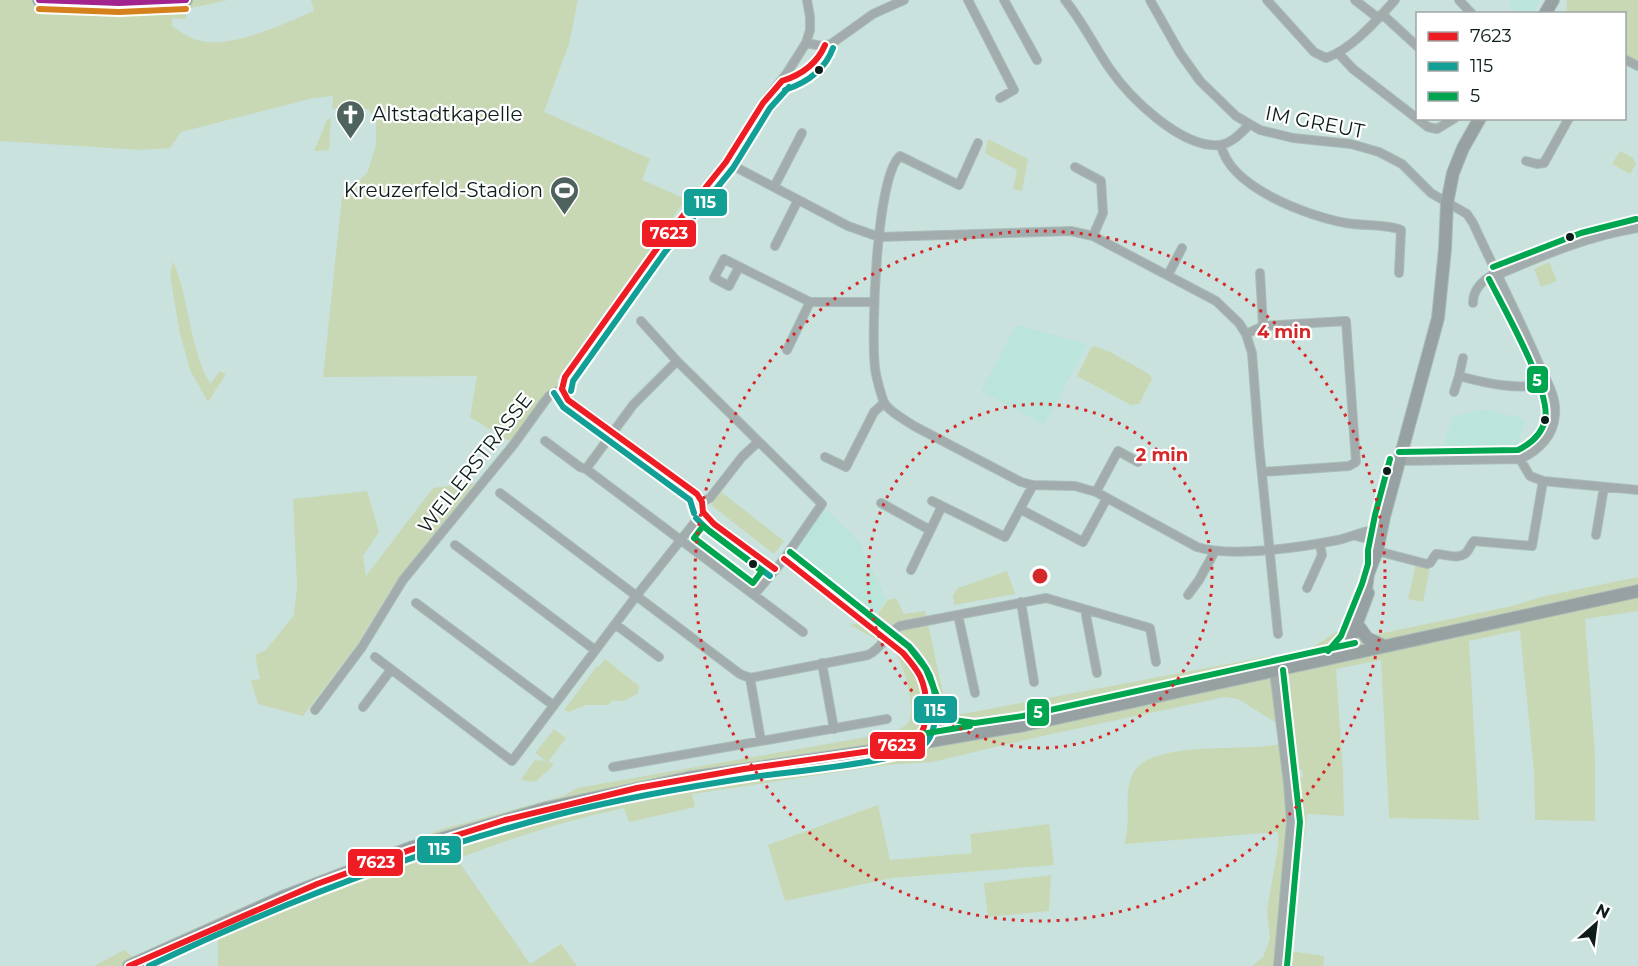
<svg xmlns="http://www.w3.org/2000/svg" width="1638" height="966" viewBox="0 0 1638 966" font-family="Montserrat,sans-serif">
  <rect width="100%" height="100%" fill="#cae2dd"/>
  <path fill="#bbe4db" d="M1512 0H1540V1L1532 13 1521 14 1509 6Z
    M1016 325 1087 344 1044 425 981 391Z
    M1483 409 1525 419 1516 455H1441L1452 417Z
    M825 509 857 539 887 600 872 619 794 561 796 549Z"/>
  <path fill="#c8d8b5" d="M0 0H228L186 9V19L172 18V26C180 31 188 38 197 40 230 50 283 24 314 11L311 0H578L569 44 544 112 650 159 642 180 686 199 558 378 557 382 562 389 549 396 514 444 470 417 477 376 323 377 342 197 367 173 376 146V120L368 109H332L333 96 313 98 181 132 170 148 142 150 0 141Z
    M1567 0H1638V61L1625 54 1624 14 1566 13Z
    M331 118 329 150 314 151 327 120Z
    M988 139 1028 159 1022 191 1013 189 1017 170 985 153Z
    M1620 151 1633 158 1636 164 1630 174 1612 164Z
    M173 261C190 301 189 346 210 384L220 371 226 374 208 402 190 370 180 334 170 275Z
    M1549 262 1557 281 1541 287 1534 269Z
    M1094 346 1112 353 1149 374 1152 379 1139 404 1131 405 1077 376 1091 348Z
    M475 483 392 588 357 645 303 716 258 704 251 680 260 679 255 655 266 650 294 615 297 586 293 499 367 491 379 532 363 556 366 576 433 488Z
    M721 492 784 541 774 554 711 505Z
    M1416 564 1430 568 1423 602 1408 599Z
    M1007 571 1015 594 954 605 953 595 958 588Z
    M1638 577V611L1585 619 1595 755V821L1535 820 1534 771 1520 630 1469 641 1479 820 1389 818 1381 660 1336 669 1343 771 1344 816 1307 814 1303 848 1296 856 1297 823 1294 778 1303 777 1302 770H1293L1288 719 1275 722 1238 699 1225 697 1042 736 932 762 886 765 692 794 695 807 629 822 624 808C565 821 514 837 457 859L530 964 561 944 577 966H218V938L159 966H94L124 950 133 957 220 917 291 887 442 829 563 796 577 788 889 733C896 731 905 728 909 721 916 708 904 664 895 653 889 645 860 631 850 625L873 620 888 600 896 598 904 614 925 611 945 702 952 712 963 714 1270 656 1298 657 1345 626 1353 616 1374 635 1512 606 1545 596Z
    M605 659 639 686 638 693C629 698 622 704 612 700L609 705H586L569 712 564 710 597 666 599 667Z
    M554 729 566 738 548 762 553 763 552 767 535 782 521 780 535 760 546 761 535 753Z
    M1282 744 1291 822 1283 923 1289 951 1324 956 1323 966H1252L1263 957 1270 939 1267 910 1278 847V832L1124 844C1132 822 1123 797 1132 775 1144 744 1226 749 1255 747 1264 747 1273 745 1282 744Z
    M878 805 890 860 972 853 970 834 1049 824 1054 865 892 878 785 901 768 845Z
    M1051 875 1049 911 988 917 984 883Z"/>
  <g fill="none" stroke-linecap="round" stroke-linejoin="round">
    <defs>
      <path id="street" d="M968 0 1014 90 1000 98
        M1004 0 1037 60
        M1065 0C1083 22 1094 46 1110 69 1130 98 1181 148 1219 145 1231 144 1241 133 1249 125
        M1150 0 1180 53 1200 81 1236 116 1260 130 1293 138 1351 144 1379 152 1402 164 1431 193 1467 214 1473 223C1494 269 1518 315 1538 362 1545 378 1557 397 1555 414 1554 436 1538 451 1520 459L1399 461
        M1267 0 1314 52 1326 58C1351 50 1377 20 1395 0
        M1355 0 1378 18
        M1459 0 1472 14
        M1382 14 1418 47
        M806 43 822 46 831 44 873 14 904 0
        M1339 54 1353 69 1428 127 1437 129 1455 118
        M1624 59 1638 66
        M978 143 959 185 900 156C876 176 871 334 875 368 876 378 880 390 883 400 887 411 904 419 914 426L1021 482 1033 485 1075 486 1096 492 1197 547C1231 558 1303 547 1338 540 1352 537 1370 528 1382 530
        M1221 145C1230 188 1308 216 1346 223 1362 226 1388 224 1401 230L1399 273
        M1526 161 1537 164 1544 163 1569 118
        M726 162 848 226 879 237 1071 231 1093 236 1216 301 1239 323 1246 334 1252 353 1259 445 1278 634
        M1075 167 1101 181 1103 213 1093 236
        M774 187 802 133
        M775 246 798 200
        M739 267 729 286 714 278 724 259 810 302H874
        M1260 273 1263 326
        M1168 275 1182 248
        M1497 275C1544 255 1588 236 1638 228
        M1473 303C1473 289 1484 279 1496 273
        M1246 334 1263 326 1346 321 1356 462 1349 466 1262 472
        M787 350 810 302
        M1463 358 1459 376C1488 384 1517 390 1547 384
        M1454 392 1459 376
        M545 441 580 467 586 469 754 595 784 559 822 504 677 361 641 321
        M825 457 846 467 874 412 884 403
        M1520 459 1530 476 1543 481 1638 490
        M586 469 633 405 677 361
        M1096 492 1118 451 1138 462
        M500 493 740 674 750 678
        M932 501 1005 537 1033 485
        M702 502 710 498 742 457 758 442
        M881 503 930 530
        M1020 509 1083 542 1107 498
        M703 512 714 524 775 569
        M1596 535 1604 487
        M1356 536 1379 542
        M455 545 595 650
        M1377 551 1427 564 1430 563 1436 554C1445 554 1458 560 1466 553 1469 550 1471 544 1474 541L1532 546 1543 481
        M784 559 903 653C910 662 917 670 922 680 933 708 933 727 968 732
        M911 570 942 506
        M1307 588 1322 555 1320 544
        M754 595 803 632
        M1188 595 1199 580 1215 551
        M1021 602 1034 682
        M416 603 553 705
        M1085 610 1097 673
        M958 615 975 693
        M615 624 659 657
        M375 657 512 761 637 595 703 512 702 502 697 494 568 400 562 389
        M822 663 834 729
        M1274 671 1288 783 1291 822 1278 966
        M750 678 868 655C881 649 887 633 900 626L1046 598 1150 628 1156 662
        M750 678 761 741
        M363 707 390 671
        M315 710 362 647 403 580 514 444 545 401 549 396 562 389 565 377 658 247 726 162 763 103 787 73 806 43 810 30V17L807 0
        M935 741 938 729 937 717
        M911 742 922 735 925 717V695
        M613 767 887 719"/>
      <path id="secondary" d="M39 0 119 3 186 0
        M1545 14 1553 0
        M1365 598 1368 574 1377 551 1384 517 1438 318 1445 249 1447 203 1453 173 1463 148 1480 118
        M1360 628 1367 638 1384 646
        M1355 652 1351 643 1352 636 1368 593
        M129 966 285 896 410 848 547 808 688 778 885 749 1025 725 1638 591"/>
    </defs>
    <use href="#street" stroke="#a9bdb9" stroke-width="10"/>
    <use href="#secondary" stroke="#a9bdb9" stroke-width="14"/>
    <use href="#street" stroke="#a3acad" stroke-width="8"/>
    <use href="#secondary" stroke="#97a1a2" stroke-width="12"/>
    <defs>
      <path id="bus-1" d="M782 81C801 75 817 64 825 45
        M562 389 565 377 658 247 726 162 763 103 782 81
        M562 389 568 400 697 494 702 502 703 512
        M703 512 714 524 775 569
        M129 966 317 884 410 850 505 820 637 788 744 769 885 749 917 740C930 725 928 693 920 676 916 668 909 660 903 653L784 559"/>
      <path id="bus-2" d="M785 90C806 83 825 70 833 48
        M571 391 573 381 665 252 733 168 770 108 789 87
        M554 393 563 407 690 500 694 513
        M696 518 709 531 770 576
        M149 966C279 904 416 851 556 815 623 798 692 786 760 776 789 772 906 761 923 746 940 732 937 694 930 676 925 665 917 655 909 646L790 552"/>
      <path id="bus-3" d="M1493 267 1581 233 1636 219
        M1399 452 1518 450C1530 444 1542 434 1545 420 1552 392 1503 307 1489 279
        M703 526 762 571 753 583 694 538Z
        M790 552 909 647 926 669 941 706 947 715 954 720 975 723 1023 716 1355 643
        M1328 651 1341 636 1362 584 1368 564V550L1375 515 1390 459
        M1283 670 1300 822 1287 966
        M897 738 970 726"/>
      <path id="bus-4" d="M39 0 119 3 186 0"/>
      <path id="bus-5" d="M39 9 119 12 186 9"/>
    </defs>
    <use href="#bus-1" stroke="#fff" stroke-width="10"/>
    <use href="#bus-2" stroke="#fff" stroke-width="10"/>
    <use href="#bus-3" stroke="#fff" stroke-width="10"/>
    <use href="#bus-4" stroke="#fff" stroke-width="10"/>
    <use href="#bus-5" stroke="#fff" stroke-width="10"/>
    <use href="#bus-1" stroke="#ee1d23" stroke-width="6"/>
    <use href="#bus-2" stroke="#12a096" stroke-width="6"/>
    <use href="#bus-3" stroke="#00a54f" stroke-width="6"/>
    <use href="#bus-4" stroke="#a2238e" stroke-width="6"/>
    <use href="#bus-5" stroke="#d4811d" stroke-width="6"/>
  </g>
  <g fill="none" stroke="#d62828" stroke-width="3" stroke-dasharray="3 6">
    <circle cx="1040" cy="576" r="172"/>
    <circle cx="1040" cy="576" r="345"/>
  </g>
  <defs>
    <symbol id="church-pin" viewBox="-11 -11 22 30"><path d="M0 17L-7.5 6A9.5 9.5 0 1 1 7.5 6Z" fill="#4e625e" stroke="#fff"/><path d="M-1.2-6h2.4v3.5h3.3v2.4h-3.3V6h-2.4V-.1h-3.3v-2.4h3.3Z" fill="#fff"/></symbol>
    <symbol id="stadium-pin" viewBox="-11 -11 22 30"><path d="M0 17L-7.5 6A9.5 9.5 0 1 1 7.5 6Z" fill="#4e625e" stroke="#fff"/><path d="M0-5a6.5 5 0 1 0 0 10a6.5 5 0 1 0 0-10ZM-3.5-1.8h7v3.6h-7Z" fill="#fff"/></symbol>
  </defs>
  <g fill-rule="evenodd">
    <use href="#church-pin" x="334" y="98" width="33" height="45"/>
    <use href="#stadium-pin" x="548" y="174" width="33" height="45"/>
  </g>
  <g fill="#0c1d1a" stroke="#fff" stroke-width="2">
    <circle cx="819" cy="70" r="5"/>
    <circle cx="1570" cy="237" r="5"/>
    <circle cx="1545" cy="420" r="5"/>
    <circle cx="1387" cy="471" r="5"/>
    <circle cx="753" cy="564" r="5"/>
  </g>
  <g text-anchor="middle" stroke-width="4.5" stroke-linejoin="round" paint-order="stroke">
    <g font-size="20" fill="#0c1d1a" stroke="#fff" text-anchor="start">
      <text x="372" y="121">Altstadtkapelle</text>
      <text x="543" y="197" text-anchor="end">Kreuzerfeld-Stadion</text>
    </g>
    <g font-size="20" fill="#0c1d1a" stroke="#fff">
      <text transform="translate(1315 122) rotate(11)" y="7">IM GREUT</text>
      <text transform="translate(475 463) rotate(-52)" y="7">WEILERSTRASSE</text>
    </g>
  </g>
  <circle cx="1040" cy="576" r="9" fill="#d62828" stroke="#fff" stroke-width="3"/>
  <g font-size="18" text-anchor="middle" font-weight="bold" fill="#d62828" stroke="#fff" stroke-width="4.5" stroke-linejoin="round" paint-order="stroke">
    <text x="1284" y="338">4 min</text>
    <text x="1162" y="461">2 min</text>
  </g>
  <g stroke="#fff" stroke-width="2">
    <rect x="683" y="188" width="45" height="29" rx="6" fill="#12a096"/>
    <rect x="641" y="219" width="56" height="29" rx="6" fill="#ee1d23"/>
    <rect x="1526" y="365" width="23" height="29" rx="6" fill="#00a54f"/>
    <rect x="913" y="695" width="45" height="29" rx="6" fill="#12a096"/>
    <rect x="1026" y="698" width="24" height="29" rx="6" fill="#00a54f"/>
    <rect x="869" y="731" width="57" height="29" rx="6" fill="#ee1d23"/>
    <rect x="416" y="835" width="46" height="29" rx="6" fill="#12a096"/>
    <rect x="347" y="848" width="57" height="29" rx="6" fill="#ee1d23"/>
  </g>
  <g font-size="16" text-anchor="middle" font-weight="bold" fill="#fff">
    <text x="705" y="208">115</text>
    <text x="669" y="239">7623</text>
    <text x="1537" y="386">5</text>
    <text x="935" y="716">115</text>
    <text x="1038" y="718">5</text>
    <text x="897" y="751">7623</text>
    <text x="439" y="855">115</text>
    <text x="376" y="868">7623</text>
  </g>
  <rect x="1416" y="12" width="210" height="108" fill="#ffffff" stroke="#9ea5a3" stroke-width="1.5"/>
  <rect x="1428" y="32" width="30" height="9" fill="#ee1d23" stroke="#9ea5a3" stroke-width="1.5"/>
  <text x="1470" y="42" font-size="18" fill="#0c1d1a">7623</text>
  <rect x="1428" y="62" width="30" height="9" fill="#12a096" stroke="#9ea5a3" stroke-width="1.5"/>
  <text x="1470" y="72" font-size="18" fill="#0c1d1a">115</text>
  <rect x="1428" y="92" width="30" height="9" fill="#00a54f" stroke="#9ea5a3" stroke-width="1.5"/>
  <text x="1470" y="102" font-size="18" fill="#0c1d1a">5</text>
  <g transform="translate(1596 924) rotate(28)" stroke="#ffffff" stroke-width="4.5" paint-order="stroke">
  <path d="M0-4.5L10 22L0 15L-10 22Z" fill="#0c1d1a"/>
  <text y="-9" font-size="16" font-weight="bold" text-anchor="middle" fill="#0c1d1a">N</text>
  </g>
</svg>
